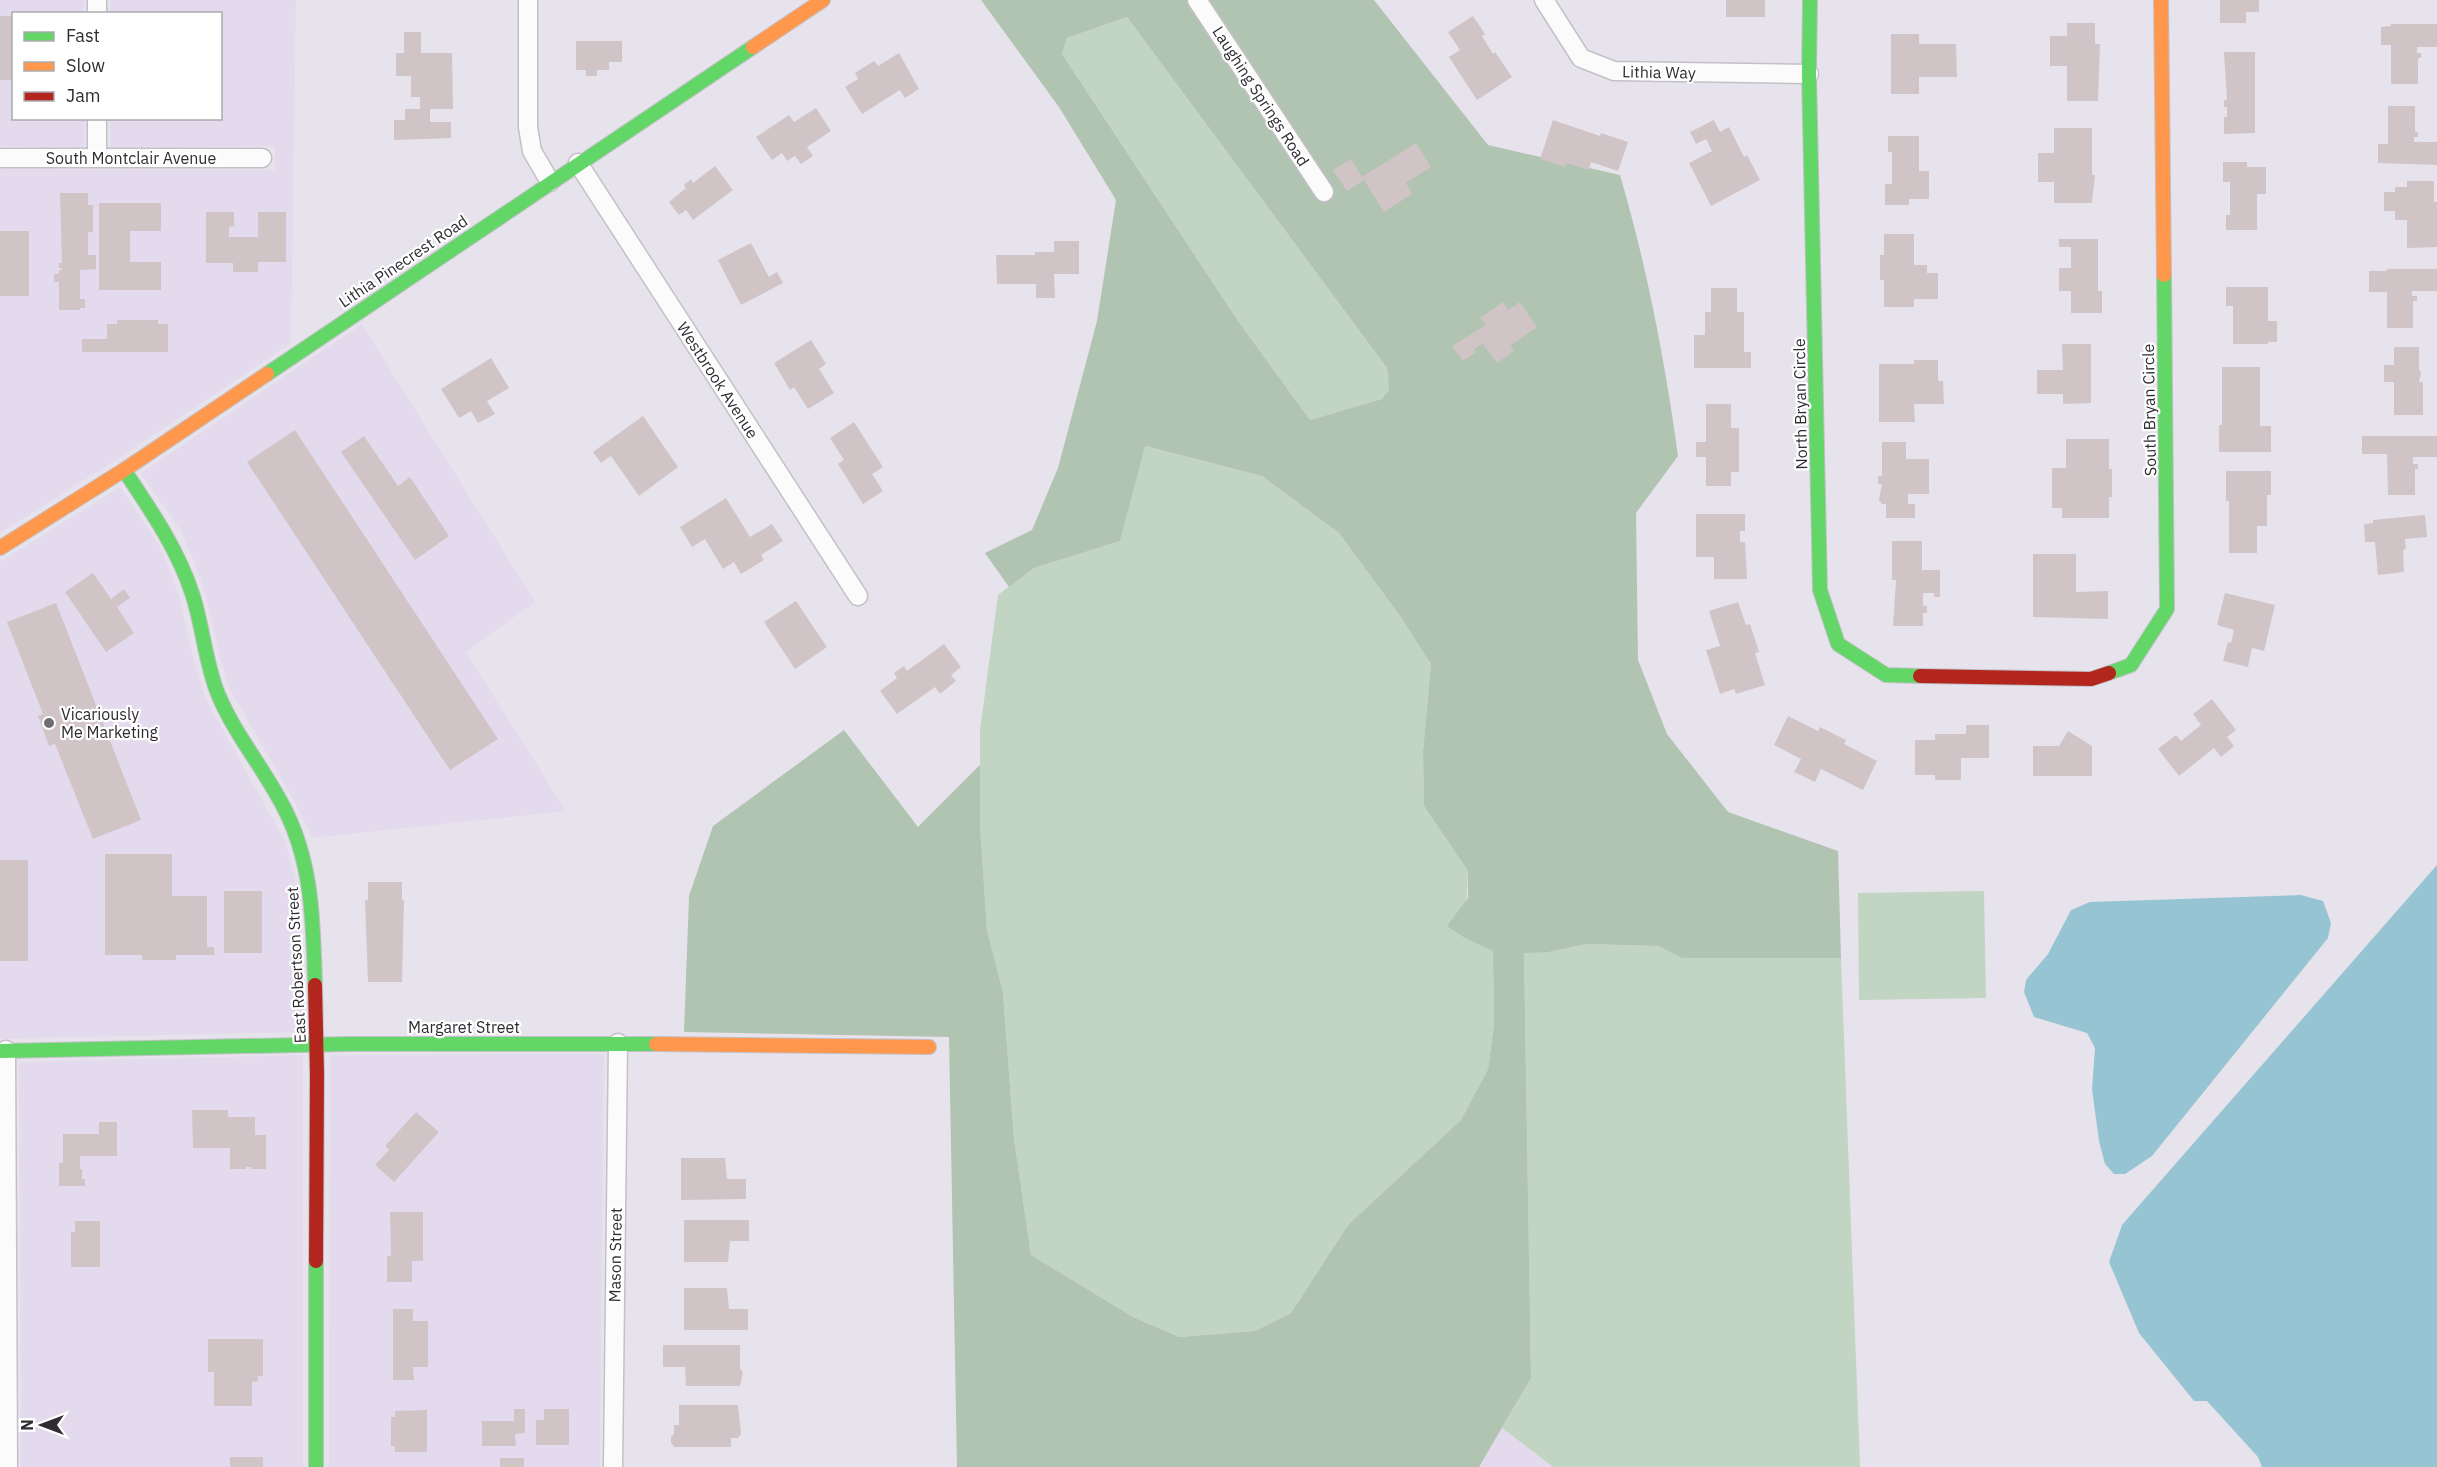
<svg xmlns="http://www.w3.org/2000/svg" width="2437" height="1467" viewBox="0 0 2437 1467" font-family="'IBM Plex Sans',sans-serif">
  <rect width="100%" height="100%" fill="#e7e3ec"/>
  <path fill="#e3dbed" d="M0 0H84V13L14 14V118L84 119V147L0 146Z
    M110 0H296L291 343 116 460 0 533V169L275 170V146L110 147V119L220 118V14L110 13Z
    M362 324 535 602 466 652 566 811 312 838 296 804 230 690 221 661 205 593 193 559 180 530 141 473Z
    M120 487 157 542 169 567 180 599 195 666 206 699 286 843 294 874 299 906 303 1032 0 1039V562Z
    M604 1054 600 1467H329L330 1055Z
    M303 1055V1467H21L19 1062Z
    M1502 1428 1553 1467H1479Z"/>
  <path fill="#c2d4c2" d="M1127 17 1387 368 1389 391 1382 399 1310 420 1238 321 1062 54 1067 38Z
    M1144 446 1262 476 1339 533 1400 616 1431 664 1423 751 1424 806 1468 871 1465 938 1493 950 1494 1024 1488 1069 1461 1120 1348 1225 1291 1313 1255 1331 1179 1337 1133 1317 1031 1255 1014 1139 1003 993 987 930 980 825V731L998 595 1034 568 1120 541Z
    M1984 891 1986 998 1859 1000 1858 893Z
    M1586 944 1660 946 1682 958H1841L1860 1467H1553L1502 1428 1531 1378 1524 952H1549Z"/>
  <path fill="#b1c3b1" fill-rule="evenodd" d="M981 0H1374L1488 145 1620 175C1647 267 1665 361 1678 456L1636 513 1638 660 1667 734 1728 812 1838 851 1841 958H1682L1659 946 1586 944 1549 952 1524 953 1531 1378 1479 1467H957L949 1037 684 1032 689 896 713 826 844 730 918 827 980 765V825L987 930 1003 993 1014 1139 1031 1255 1133 1317 1179 1337 1255 1331 1291 1313 1348 1225 1461 1120 1488 1069 1494 1024 1493 951 1465 938 1447 926 1468 898V871L1424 806 1423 751 1431 664 1400 616 1339 533 1262 476 1145 446 1120 541 1034 568 1009 587 985 553 1032 530 1058 468 1097 321 1116 200 1059 107ZM1127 17 1387 368 1389 390 1382 399 1310 420 1238 321 1062 54 1067 38Z"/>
  <path fill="#97c4d3" d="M2437 865V1467H2262L2258 1457 2207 1401H2194L2139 1333 2109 1262 2122 1225Z
    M2301 895 2323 901 2331 923 2328 938 2152 1156 2125 1174H2114L2105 1164 2099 1141 2092 1089 2095 1048 2087 1033 2034 1017 2024 992 2026 980 2048 954 2071 910 2090 902Z"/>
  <path fill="#d1c4c7" d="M1726 0H1765V17H1726Z
    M2220 0H2259V12H2246V23H2220Z
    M0 16H14V80H0Z
    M1473 16 1485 34 1482 36 1493 54 1495 52 1512 77 1477 100 1449 57 1460 50 1448 32Z
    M2067 23H2095V44H2100L2098 101H2067V66H2050V36H2067Z
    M2391 24H2437V47H2417V53H2421V58H2418V84H2391V45H2381V27L2391 26Z
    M404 32H421V53H452L453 109H430V122H451V138L394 140V120H405V109H420V97H411V76H396V53H404Z
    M1891 34H1919V44H1956L1957 77H1919V94H1891Z
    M576 41H622V62H609V70H597V76H586V70H576Z
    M2224 52H2255V133L2224 134V117H2227V107H2224V100H2227Z
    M899 53 919 89 905 98 900 90 862 114 845 87 858 79 855 73 874 61 878 66Z
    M2388 106H2415V132H2418V137H2414V142H2437V165L2378 163V144H2388Z
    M816 108 831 131 807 147 813 156 801 164 795 156 787 161 782 153 772 160 756 137 789 115 794 122Z
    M1553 120 1600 136 1601 133 1628 142 1618 171 1591 162 1589 170 1567 163 1565 167 1540 159Z
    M1714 120 1720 132 1729 127 1744 157 1747 155 1760 180 1711 206 1689 163 1712 151 1706 139 1696 144 1690 132Z
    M2054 128H2092V175H2095L2092 203H2054V182H2038V153H2054Z
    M1888 136H1919V171H1929V199H1909V205H1885V184H1892V152H1888Z
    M1416 143 1431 167 1406 183 1412 194 1384 212 1364 180 1347 191 1333 170 1351 159 1362 177Z
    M2223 162H2247V167H2266V194H2257V230H2226V215H2230V182H2223Z
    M715 166 733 190 693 220 686 210 679 215 669 202 686 188 684 185 691 179 693 183Z
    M2407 181H2434V202H2437V247L2407 248V220H2395V211H2384V192H2395V187H2407Z
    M60 193H88V205H93V232H88V255H96V269L80 270V299H85V308H80V310H59V282H54V274H59V270H62V268H59V263H62Z
    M99 203H161V231H130V262H161V290H99Z
    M206 212H234V226L229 227V237H258V212H286V262H258V272H233V263H206Z
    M0 231H29V296H0Z
    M1884 234H1914V265H1927V273H1938V299H1914V307H1884V280H1880V255H1884Z
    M2059 239H2098V291H2102V313H2071V291H2059V268H2071V247H2059Z
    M1054 241H1079V274H1054L1055 298H1036V284H997L996 255H1035V252H1054Z
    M751 243 769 277 777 272 783 283 741 305 718 260Z
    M2387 269H2437V291H2412V296H2417V301H2413V328H2387V292H2369V271H2387Z
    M2226 287H2268V321H2277V342H2268V344H2233V306H2226Z
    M1711 288H1737V312H1744V352H1751V368H1694V335H1705V312H1711Z
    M1503 302 1508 310 1520 302 1537 327 1510 346 1514 351 1497 363 1483 344 1474 349 1476 352 1463 361 1452 346 1486 325 1480 318Z
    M117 320H158V324H168V352H82V339H107V324H117Z
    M811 340 826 364 819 369 834 393 808 409 794 387 790 390 774 363Z
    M2062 344H2091V403L2063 404V394H2037V370H2063Z
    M2394 347H2419V369L2421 373 2419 382H2423V415H2394V382H2384V365H2394Z
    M491 358 509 388 487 401 495 414 478 423 471 411 459 418 441 389Z
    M1914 360H1938V381H1943L1944 404H1914L1915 422H1879V364H1914Z
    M2222 367H2260V426H2271V452H2219V425H2222Z
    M1706 404H1731V428H1739V472H1731V486H1706V457H1696V442H1706Z
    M643 416 678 467 639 496 611 456 601 463 593 452Z
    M854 422 883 467 872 474 883 491 863 504 838 464 844 460 830 438Z
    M295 430 498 739 450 770 247 462Z
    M364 436 398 486 410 477 449 536 415 560 341 452Z
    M2362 436H2437V457H2413V464H2418V469H2415V495H2388L2387 454H2362Z
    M2066 439H2109V469H2112V497H2109V518H2062V508H2052V468H2066Z
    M1882 442H1906V459H1929V494H1908V504H1915V518H1886V504H1882L1879 500 1882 484H1878V476H1882Z
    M2226 471H2271V495H2267V526H2257V553H2229V501H2226Z
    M726 498 750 537 772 524 783 541 761 555 764 560 741 574 734 562 723 569 705 539 692 547 680 527Z
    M1696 514H1745V531H1740V542H1745L1747 579H1714V557H1696Z
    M2425 515 2427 537 2405 539 2406 549 2403 550 2404 572 2378 575 2375 542H2365L2364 524 2373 523V520Z
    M1892 541H1922V570H1940V597H1934V593H1923V606H1927V613H1923V626H1893L1896 580H1892Z
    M2033 554H2076V592L2108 591V619L2033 617Z
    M93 573 111 599 124 589 130 598 117 607 134 633 106 652 65 592Z
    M2225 593 2275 605 2264 651 2252 648 2248 667 2223 661 2228 642 2231 643 2234 630 2217 625Z
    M796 601 827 647 795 669 764 622Z
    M1738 602 1746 625 1750 624 1759 652 1755 653 1765 685 1736 694 1734 689 1720 694 1706 650 1720 646 1709 611Z
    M56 603 141 820 93 839 55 744 49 746 38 716 43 714 7 622Z
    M944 644 961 667 951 675 956 681 940 694 935 687 897 714 880 691 897 678 894 673 904 666 907 671Z
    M2212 699 2236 730 2227 737 2234 746 2221 757 2214 748 2179 776 2158 749 2176 735 2181 741 2201 725 2193 714Z
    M1788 716 1818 731 1820 727 1846 740 1844 744 1877 761 1863 790 1821 769 1815 782 1794 772 1801 759 1774 745Z
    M1966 725H1989V758H1961V780H1935V775H1915V740H1935V734H1966Z
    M2068 731 2092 746V776H2033V746H2059Z
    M105 854H172V896H207V947H214V955H176V960H142V955H105Z
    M0 860H28V961H0Z
    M368 882H402V900H404L402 982H368L365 900H368Z
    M224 891H262V953H224Z
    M192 1110H228V1117H255V1135H266V1169H251V1167H246V1169H230V1148H193Z
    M416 1112 439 1132 394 1182 375 1165 389 1150 385 1146Z
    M99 1122H117V1156H80V1169H82V1179H85V1186H59V1163H63V1134H99Z
    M681 1158H725L727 1179H746V1199L681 1200Z
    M390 1212H423V1261H412V1282H387V1256H391Z
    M684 1220H749V1241H730L728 1262H684Z
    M75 1221H100V1267H71V1232H75Z
    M684 1288H727L729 1309H748V1330H684Z
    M393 1309H413V1321H428V1367H413L414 1380H393Z
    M208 1339H263V1376H258V1381L252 1382V1406H214V1372H208Z
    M663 1345H740V1369L743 1372 740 1386H686L685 1367H663Z
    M679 1405H738L741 1434 738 1438H731V1447H674L671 1442V1437L674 1434V1425H679Z
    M514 1409H525V1433L515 1434 516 1446H482V1421H514Z
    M544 1409H569V1445H536V1420H544Z
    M427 1410V1452H395V1446H391V1417H395V1411Z
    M230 1457H263V1467H230Z
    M500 1458H524V1467H500Z"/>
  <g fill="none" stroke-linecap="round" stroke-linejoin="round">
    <defs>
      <path id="street" d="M97 0V14
        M528 0V127L532 151 550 182
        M1197 0 1324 192
        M1544 0 1581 58 1614 71 1809 74
        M97 118V158
        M0 158H262
        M578 163 858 596
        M6 1050 8 1467
        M613 1467 618 1043"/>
      <path id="fast" d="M1810 0 1809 74 1820 590 1838 644 1886 675 1920 676
        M267 374 753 47
        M124 470C150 509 177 548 192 593 203 626 205 662 218 694 234 733 262 766 282 804 313 861 313 922 315 985
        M2109 673 2131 665 2167 609 2164 275
        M0 1051 348 1044H656
        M316 1467V1261"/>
      <path id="slow" d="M2161 0 2164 275
        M753 47 823 0
        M0 548 124 470 267 374
        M656 1044 929 1047"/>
      <path id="jam" d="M1920 676 2091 679 2109 673
        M315 985 317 1074 316 1261"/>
    </defs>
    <use href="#street" stroke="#c3c0c7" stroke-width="21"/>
    <use href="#fast" stroke="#c3c0c7" stroke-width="16"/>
    <use href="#slow" stroke="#c3c0c7" stroke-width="16"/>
    <use href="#jam" stroke="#c3c0c7" stroke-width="16"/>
    <use href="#street" stroke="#fbfbfc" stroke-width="18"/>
    <use href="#fast" stroke="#63d668" stroke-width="14"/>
    <use href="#slow" stroke="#ff974d" stroke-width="14"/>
    <use href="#jam" stroke="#b3261e" stroke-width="14"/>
  </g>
  <circle fill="#6f6c73" stroke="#fff" stroke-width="2" cx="49" cy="723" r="6"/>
  <g text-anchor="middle" stroke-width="4.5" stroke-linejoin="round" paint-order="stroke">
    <g font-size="16" fill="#2f2c32" stroke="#fff">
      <text transform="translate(1659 72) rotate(1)" y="6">Lithia Way</text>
      <text transform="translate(1261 96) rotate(57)" y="6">Laughing Springs Road</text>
      <text x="131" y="164">South Montclair Avenue</text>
      <text transform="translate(403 261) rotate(-34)" y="6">Lithia Pinecrest Road</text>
      <text transform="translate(718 380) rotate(57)" y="6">Westbrook Avenue</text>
      <text transform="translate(1800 404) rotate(-91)" y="6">North Bryan Circle</text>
      <text transform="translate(2149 410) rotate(-91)" y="6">South Bryan Circle</text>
      <text transform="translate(296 965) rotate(-93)" y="6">East Robertson Street</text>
      <text x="464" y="1033">Margaret Street</text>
      <text transform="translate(615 1255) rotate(-89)" y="6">Mason Street</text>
    </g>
    <g font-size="16" fill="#2f2c32" stroke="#fff" text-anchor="start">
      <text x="61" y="720">Vicariously<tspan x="61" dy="18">Me Marketing</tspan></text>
    </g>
  </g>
  <rect x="12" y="12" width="210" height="108" fill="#ffffff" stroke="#acabad" stroke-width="1.5"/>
  <rect x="24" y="32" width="30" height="9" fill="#63d668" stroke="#acabad" stroke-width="1.5"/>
  <text x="66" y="42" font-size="18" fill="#2f2c32">Fast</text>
  <rect x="24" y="62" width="30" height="9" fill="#ff974d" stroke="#acabad" stroke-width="1.5"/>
  <text x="66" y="72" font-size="18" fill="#2f2c32">Slow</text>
  <rect x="24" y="92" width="30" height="9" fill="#b3261e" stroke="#acabad" stroke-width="1.5"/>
  <text x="66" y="102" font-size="18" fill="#2f2c32">Jam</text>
  <g transform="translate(42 1425) rotate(270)" stroke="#ffffff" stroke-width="4.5" paint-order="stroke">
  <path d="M0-4.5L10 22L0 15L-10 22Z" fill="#2f2c32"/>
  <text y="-9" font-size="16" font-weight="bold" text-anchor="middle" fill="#2f2c32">N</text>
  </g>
</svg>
